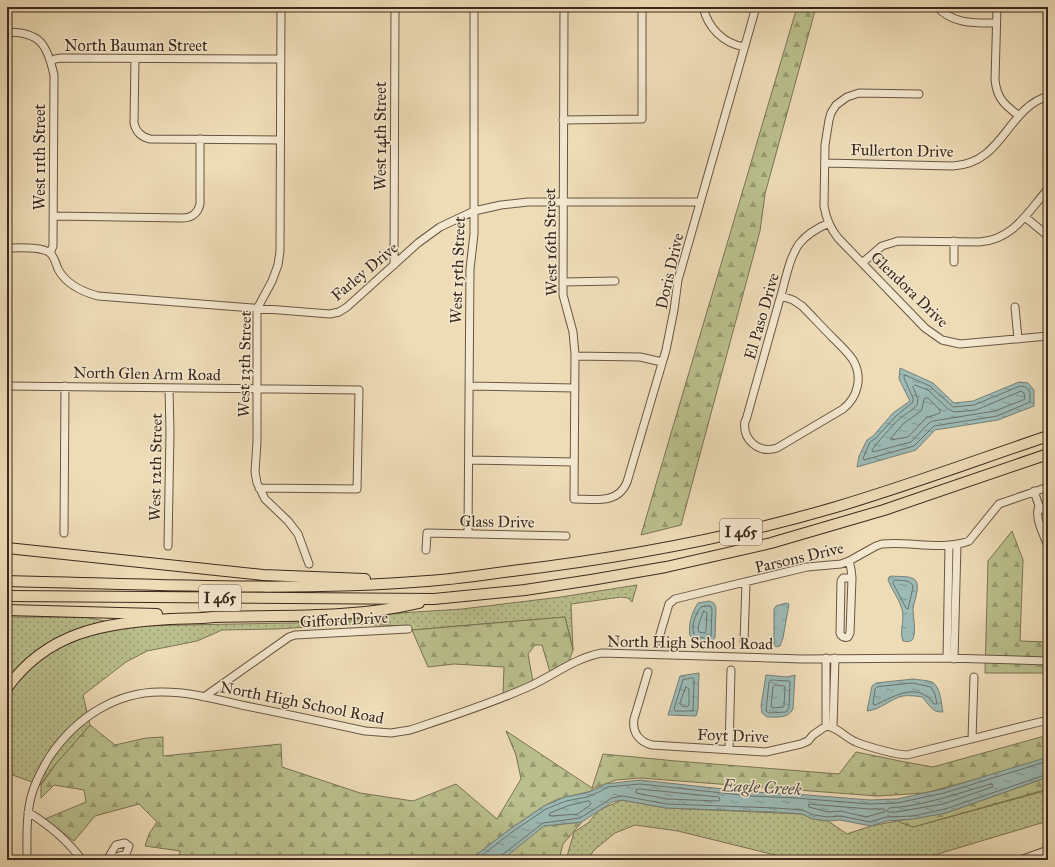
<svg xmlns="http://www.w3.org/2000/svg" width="1055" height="867" viewBox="0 0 1055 867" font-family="'IM FELL Great Primer',serif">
  <defs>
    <pattern id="grass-dots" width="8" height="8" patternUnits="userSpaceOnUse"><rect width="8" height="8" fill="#bac08d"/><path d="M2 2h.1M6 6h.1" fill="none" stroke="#989c72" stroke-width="1.8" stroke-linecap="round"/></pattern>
    <pattern id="forest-firs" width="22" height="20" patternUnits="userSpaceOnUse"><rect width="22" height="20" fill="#bac08d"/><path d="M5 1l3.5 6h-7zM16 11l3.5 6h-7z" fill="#989c72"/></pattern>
    <pattern id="water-ripples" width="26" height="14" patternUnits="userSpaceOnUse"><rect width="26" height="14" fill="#9cbab6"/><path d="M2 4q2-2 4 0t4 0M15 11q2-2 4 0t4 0" fill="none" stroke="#809793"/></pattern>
  </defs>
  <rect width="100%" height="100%" fill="#eedcb7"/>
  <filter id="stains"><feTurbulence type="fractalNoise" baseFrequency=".005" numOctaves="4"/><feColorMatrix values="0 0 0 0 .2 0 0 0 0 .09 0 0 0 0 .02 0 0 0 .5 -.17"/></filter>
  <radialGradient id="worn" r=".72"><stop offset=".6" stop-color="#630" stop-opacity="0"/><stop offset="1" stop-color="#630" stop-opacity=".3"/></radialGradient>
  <path fill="url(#grass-dots)" stroke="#7b7454" d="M637 585 632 602 628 598 621 597 571 604 573 650 565 617 412 630 407 626 354 624 276 629 222 630 197 641 147 651 126 662 83 695 90 725 55 765 40 785 7 773V617H84L130 626 291 623 342 621 400 613 462 609 561 597Z
    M1048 790V821L918 860H795L678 831 635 825 615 833 593 851 589 860H566L574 832 588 823 599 810 622 800 666 808 802 814 813 819 828 821 847 834 871 826 897 821 913 827Z"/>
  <path fill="url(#forest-firs)" stroke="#7b7454" d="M797 7H816L765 194 760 231 681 525 641 535Z
    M1012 531 1023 560 1020 641 1048 642V673H985L988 561Z
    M565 617 573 650 569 661 550 672 542 645H535L528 654 533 682 503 694 504 667 454 664 428 667 412 630Z
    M90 725 115 745 146 738 163 737V756L281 744 282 767 360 793 413 801 456 784 497 819 521 779 516 755 506 731 592 788 603 754 676 761 839 774 856 752 905 762 933 767 1048 735V760L925 793 877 796 640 778 616 780 592 789V791L558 799 544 806 510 829 470 860H179L180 851 145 846 149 834 157 822 139 804 95 816 74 841 45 819 86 802 84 790 54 785 41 798V785L55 765Z
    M1048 777V789L913 827 897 821 946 813Z
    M582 822 563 844 559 860H499L544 826Z"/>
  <path fill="url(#water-ripples)" stroke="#768078" d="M900 368 933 383 954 403 973 401 1019 382 1028 383 1034 390V406L998 420 935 430 916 450 857 467 859 456 867 440 873 436 893 413 910 401 899 379Z
    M892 576C898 577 912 575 916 581 920 588 914 601 913 609 913 616 917 635 912 640 910 642 906 642 903 641 899 631 905 620 902 609 899 599 892 590 888 580L889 577Z
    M709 601 714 603 716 608 715 638 710 643C702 642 695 642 690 636 688 624 692 612 698 603Z
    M786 603 789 604 783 638 780 646 776 647 774 644V609L776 606Z
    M699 673 698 709 696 716 668 715 680 676Z
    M766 675 787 677 795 675 793 709C788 719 776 717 767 717L762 713 761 706Z
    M913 679C918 680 927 680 932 682 941 687 941 703 943 712 932 713 929 704 922 697 916 696 909 695 903 696 890 699 880 710 867 711L872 686 876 683Z
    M1048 757V777L946 813 913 819 887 821 871 826 840 820 828 821 813 819 802 814 775 812 666 808 622 800 612 802 582 822 544 826 502 860H470L510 829 544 806 565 797 586 793 599 788 605 784 640 780 751 792 795 794 870 800 897 799 943 789Z"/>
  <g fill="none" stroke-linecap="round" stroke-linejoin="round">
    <path stroke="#6c7269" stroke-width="1" d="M905 375 930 386 953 407 974 405 1020 386 1026 387 1030 392V402L997 416 934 426 914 446 864 460 863 458 870 442 876 438 896 416 913 402V398L904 378Z
      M915 385 928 390 948 409 954 412 976 410 1021 391 1024 393 1025 399 1023 400 995 411 933 421 929 423 911 442 873 452 872 450C874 446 895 423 899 419 905 414 912 411 917 405L918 399 913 387Z
      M925 398H928L940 410V413L926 418 908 437 891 440V438L903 424 921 411Z
      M895 580C902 581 911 579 913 587L908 609 906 608 893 583Z
      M710 606 712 609 711 637 708 639 695 636C690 629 695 613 701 607Z
      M704 611 707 613 706 631 704 633 699 632 698 630 699 624Z
      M693 678 694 680 693 711H675L674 709 683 680Z
      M771 680 789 681 790 682 789 708 786 712 769 713 766 711 769 682Z
      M913 683 931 687 935 694 937 704H934C918 681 895 696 875 705L873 704 875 689 877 687Z
      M775 685 784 686 785 687 784 706 783 707 772 708 771 707 773 687Z
      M686 687 689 689V705L687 707 682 706 680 704Z
      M991 784 993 785 992 787 943 804 896 812H889L887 811 889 808C924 806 958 793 991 784Z
      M640 789 719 797 720 800 718 801 667 799 636 793V790Z
      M589 801 591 803 590 805 578 814 551 816 549 815 550 813 567 806Z
      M809 804 869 809H884L886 811 884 812 866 817 841 811 828 812 809 807Z
      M476 860 512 832 546 809 566 801 587 797 601 791 607 787 640 784 750 796 795 798 869 804 897 803 944 793 1048 761
      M500 860 502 855 543 823 580 818 612 798 623 796 667 804 775 808 802 810 814 815 828 817 841 816 870 822 886 817 913 816 945 809 1048 774"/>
    <defs>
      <path id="minor" d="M281 7 280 251 278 265 272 281 257 309V442L255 472 257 483 265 499 288 521 298 534 309 564
        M564 7 563 295 573 332 575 354 574 499C593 499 618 505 627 482L666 350 674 310 678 280 756 7
        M703 7C708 28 723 43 744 47
        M937 7C953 24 974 23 996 23
        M997 7 995 80C997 99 1005 105 1019 116
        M7 32C40 32 47 44 54 75L53 246 50 253
        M135 59 134 123C136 132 141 137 150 139L280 140
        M51 62 55 59 61 58 281 59
        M919 94 859 93 847 97 836 105 831 113 829 120 825 145 824 206C826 218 830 228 838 238L925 328 942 340 960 344 1048 336
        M563 120 642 119V7
        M825 163 953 166C1004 163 1006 109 1048 96
        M53 216 183 218C192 218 198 213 200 204V139
        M1025 217 1048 236
        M7 248C17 248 42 246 50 253 54 256 56 264 58 269 66 284 83 292 98 296L330 314 339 312 347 307 418 243 440 227 474 211 501 205 528 202H700
        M954 262V241
        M862 263 882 246 898 241 979 242C1013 240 1028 212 1048 189
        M394 265 395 7
        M563 282 615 281
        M781 296 793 300 802 306C812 316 822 327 832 337 839 344 847 351 853 360 863 377 858 397 843 409L777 448C759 454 742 440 745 421L746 420C757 381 768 342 779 302 785 284 788 260 799 244 807 234 817 228 829 223
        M1015 307 1018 339
        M575 356 640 357 662 362
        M7 386 359 390 357 489 259 488
        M469 386 575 388
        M469 460 574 462
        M1034 491 1039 506 1048 513
        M1039 506C1034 518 1044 535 1048 546
        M64 533 65 386
        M468 534 470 269 474 234V7
        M168 546 170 432 169 388
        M426 550 427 533 566 536
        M849 561 851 569 852 578 850 633 848 637C845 638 841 637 840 633L841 581 843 578H852
        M658 641 669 604 675 599 807 567 841 564 849 561 876 546 882 544C910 541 942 551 969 541L999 504 1048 487
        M744 641 746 583
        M947 658 949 545
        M954 659 957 544
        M648 672 634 719C632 732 639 742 652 745L766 752 801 744 808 741 813 735 826 726C838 727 844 737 856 742 865 746 897 755 907 755L1048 720
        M204 697 289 637 295 635 408 629
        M826 726V658
        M833 727 835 658
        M972 739 974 677
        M729 750 731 670
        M28 812C49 825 68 841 82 860
        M27 860C27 839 26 817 31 797 35 782 42 769 50 756 76 718 116 691 163 692 190 692 215 699 241 705 282 713 324 722 365 731L391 733 410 730C449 717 490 704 528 687 553 676 574 658 602 653L802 659 947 658 1048 661
        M106 860 126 854 129 846 125 843 116 845 107 860
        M1020 860 1048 850"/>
      <path id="highway" d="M7 548 263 575 365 579
        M7 581C147 584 288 592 428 581 456 579 484 575 512 571 621 558 731 538 836 507 907 486 977 460 1048 436
        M7 596 434 599 525 590 591 580 666 567 771 543 884 510 1048 454
        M7 610 157 614
        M7 688C48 631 105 623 170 619 184 618 199 619 213 617 281 615 352 619 419 603"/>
    </defs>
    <use href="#minor" stroke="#685643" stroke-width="9"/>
    <use href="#highway" stroke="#3c291c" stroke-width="12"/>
    <use href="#minor" stroke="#f4e8d0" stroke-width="7"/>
    <use href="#highway" stroke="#eedcb7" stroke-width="10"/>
  </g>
  <g text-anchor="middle" stroke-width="3" stroke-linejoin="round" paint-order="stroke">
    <g fill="#f4e8d0" stroke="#736252" stroke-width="1">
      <rect x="720" y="519" width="42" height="26" rx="3"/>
      <rect x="199" y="585" width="42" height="26" rx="3"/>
    </g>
    <g font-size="15" font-weight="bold" fill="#3c291c">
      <text x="741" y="537">I 465</text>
      <text x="220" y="603">I 465</text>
    </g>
    <g font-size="16" fill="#3c291c" stroke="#f4e8d0">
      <text x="136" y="51">North Bauman Street</text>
      <text transform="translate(380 136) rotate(-90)" y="6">West 14th Street</text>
      <text transform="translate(902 150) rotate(1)" y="6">Fullerton Drive</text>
      <text transform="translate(39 157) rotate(-90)" y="6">West 11th Street</text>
      <text transform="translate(550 242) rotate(-91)" y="6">West 16th Street</text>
      <text transform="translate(457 270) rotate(-88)" y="6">West 15th Street</text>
      <text transform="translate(364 271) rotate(-40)" y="6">Farley Drive</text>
      <text transform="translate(669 271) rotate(-77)" y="6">Doris Drive</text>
      <text transform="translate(910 289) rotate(44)" y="6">Glendora Drive</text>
      <text transform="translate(761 316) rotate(-74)" y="6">El Paso Drive</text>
      <text transform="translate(244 364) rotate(-89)" y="6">West 13th Street</text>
      <text transform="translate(147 373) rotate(1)" y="6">North Glen Arm Road</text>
      <text transform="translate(155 467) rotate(-89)" y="6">West 12th Street</text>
      <text transform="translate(497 521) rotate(1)" y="6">Glass Drive</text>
      <text transform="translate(799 557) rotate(-13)" y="6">Parsons Drive</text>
      <text transform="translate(344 619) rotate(-3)" y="6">Gifford Drive</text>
      <text transform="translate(690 642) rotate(1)" y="6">North High School Road</text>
      <text transform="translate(302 702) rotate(11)" y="6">North High School Road</text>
      <text transform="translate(733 735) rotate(2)" y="6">Foyt Drive</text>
    </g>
    <g font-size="17" font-style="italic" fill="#544d42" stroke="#f4e8d0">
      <text transform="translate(762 787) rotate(3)" y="6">Eagle Creek</text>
    </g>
  </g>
  <rect width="1055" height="867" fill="none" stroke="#eedcb7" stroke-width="24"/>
  <rect x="8" y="8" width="1039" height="851" fill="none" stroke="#3c291c" stroke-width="2"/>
  <rect x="12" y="12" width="1031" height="843" fill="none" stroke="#3c291c"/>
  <rect width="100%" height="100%" filter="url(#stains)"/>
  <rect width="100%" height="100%" fill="url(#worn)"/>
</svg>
